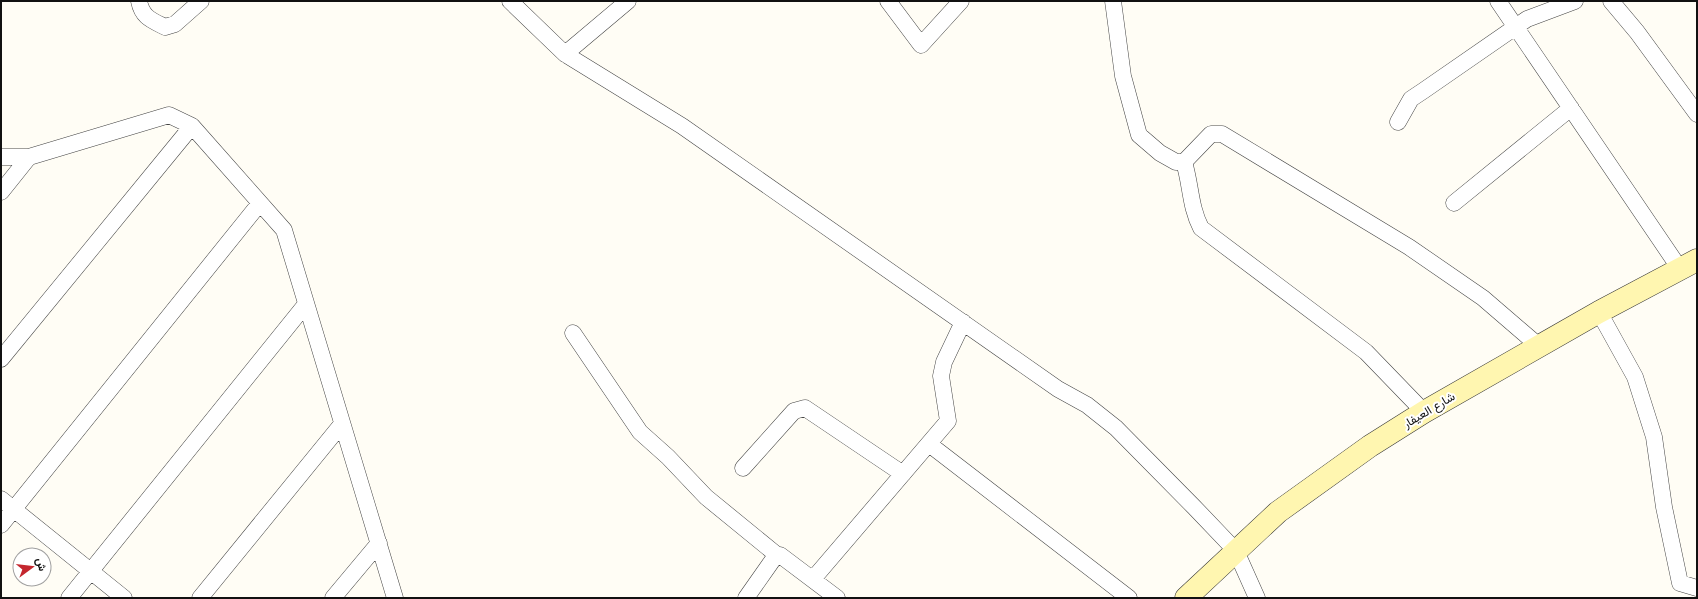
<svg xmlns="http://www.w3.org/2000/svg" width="1698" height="599" viewBox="0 0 1698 599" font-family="'Roboto Serif',Vazirmatn,serif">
  <rect width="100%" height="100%" fill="#fffdf5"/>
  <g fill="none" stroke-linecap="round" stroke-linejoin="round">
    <defs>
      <path id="street" d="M139 1C142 17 151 20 165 27L175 24 201 1
        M510 1 565 54 682 126 1058 389 1087 405 1116 428 1194 507 1236 551 1257 598
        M888 1 921 45 961 1
        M1113 1 1123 76 1139 135 1160 153 1176 162H1184L1211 134H1222L1409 247 1483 298 1540 347
        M1498 1 1680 269
        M1611 1 1637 32 1697 114
        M565 54 628 1
        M1398 122 1411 99 1423 91 1527 19 1575 1
        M1 157H29L169 115 192 126 284 230 395 598
        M1184 162C1191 185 1190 207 1201 228L1366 352 1424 412
        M1 192 29 157
        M1454 203 1571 108
        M1599 312 1635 377 1654 437 1664 507 1680 583 1697 588
        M573 333 640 432 668 457 706 497 777 555
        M1 359 192 126
        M929 444 1129 598
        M743 468 794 411 805 408 903 474
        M1 499 124 598
        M1 525 260 203
        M813 579 948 421 941 376 944 362 963 322
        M69 598 306 304
        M200 598 341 425
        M333 598 379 543
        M746 598 772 561 777 555H780L837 598"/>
      <path id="secondary" d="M1186 598 1278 512 1370 446 1424 412 1599 312 1697 260"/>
    </defs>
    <use href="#street" stroke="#444" stroke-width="17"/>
    <use href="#secondary" stroke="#333" stroke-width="23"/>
    <use href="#street" stroke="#fff" stroke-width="16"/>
    <use href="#secondary" stroke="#fff6b0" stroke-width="22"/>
  </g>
  <g text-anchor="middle" stroke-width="4" stroke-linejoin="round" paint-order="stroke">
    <g font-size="12" fill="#111" stroke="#fff">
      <text transform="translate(1429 410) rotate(-31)" y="4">شارع العيفار</text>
    </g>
  </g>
  <rect width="1698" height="599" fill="none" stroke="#111111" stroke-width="4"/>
  <g transform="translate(32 567) rotate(75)"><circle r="19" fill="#ffffff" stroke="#a0a0a0"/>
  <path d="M0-3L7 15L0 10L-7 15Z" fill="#c4262e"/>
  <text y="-6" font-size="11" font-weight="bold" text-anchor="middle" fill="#111111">ش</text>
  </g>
</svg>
